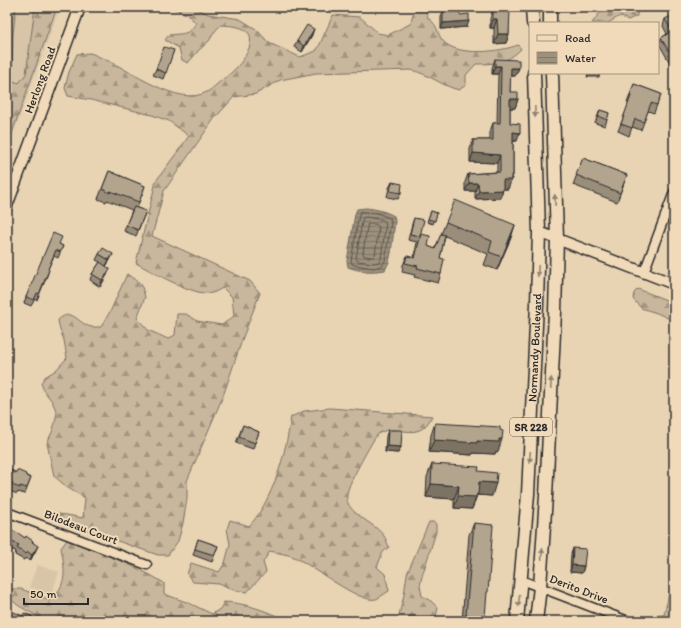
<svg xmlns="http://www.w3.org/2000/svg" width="681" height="628" viewBox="0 0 681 628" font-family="Itim,sans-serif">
  <defs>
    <pattern id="forest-firs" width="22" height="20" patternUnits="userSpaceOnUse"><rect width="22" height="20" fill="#c8b79c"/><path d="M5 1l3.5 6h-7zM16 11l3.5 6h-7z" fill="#a3957f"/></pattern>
    <pattern id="water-rules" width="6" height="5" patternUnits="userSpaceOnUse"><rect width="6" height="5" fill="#9d917d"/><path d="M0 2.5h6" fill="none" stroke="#807767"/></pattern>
  </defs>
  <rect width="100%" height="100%" fill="#e8d3b3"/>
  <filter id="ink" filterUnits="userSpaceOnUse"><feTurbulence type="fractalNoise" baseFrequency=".025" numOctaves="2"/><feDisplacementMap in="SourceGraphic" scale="8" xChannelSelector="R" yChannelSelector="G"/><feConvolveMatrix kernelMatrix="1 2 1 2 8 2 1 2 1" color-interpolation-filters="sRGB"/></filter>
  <g filter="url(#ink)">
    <path fill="#d8c5a8" d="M7 7H60L7 151Z
      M37 565 59 572 51 595 29 587Z"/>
    <path fill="url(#forest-firs)" stroke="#7a7164" d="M7 7H16L13 34 12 74 13 81 19 83 26 74 35 7H57L7 147Z
      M172 7H193L208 14 240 19 256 29 269 43 300 57 316 51 320 44 333 15 360 17 378 33 388 35 410 24 416 7H425L428 18C440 27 436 33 443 41 457 57 500 52 518 45L521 49C507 63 495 64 476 64L466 75V85L459 90C442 86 429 74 411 70L316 73 280 80 256 94 234 97 214 119 164 191 152 236 250 281 260 293 243 337 223 396 187 481V499L183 523 178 541 168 555H158L51 518 50 513 67 515 83 518 85 498 68 488 54 476 47 443 53 430 57 413 52 401 44 391 41 383 45 377 56 370 67 358 64 340 60 330 58 320C73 307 77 323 91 327 94 327 98 327 101 327L111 310 127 274 141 284 145 297 137 318 148 330 168 339 175 335 177 314H186L197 321 222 325 234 316 232 297 223 288C220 289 216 292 212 293 195 297 151 271 136 263L156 181 189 136 169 121 152 115 91 100 68 96 65 88 69 72 77 54C81 54 86 53 90 53 94 54 99 57 104 59 131 70 178 108 207 92 212 89 217 84 222 80 233 72 244 62 249 48 256 27 237 26 221 25L215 31 209 41 198 51 188 63 182 60 179 48 165 40 169 35C183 33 188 36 196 23L188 15Z
      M607 7H638L637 16 628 20 620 16 608 23H592L599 14Z
      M638 289 674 303V321L657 313 641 308 633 299 634 293Z
      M330 408 432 416C418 446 397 421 378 434 374 437 354 475 351 482 349 486 346 495 347 500 350 515 375 523 384 536 386 539 387 543 389 547L383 552 377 567 385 574 389 591C385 593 381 597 376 599 360 604 312 565 294 557 287 554 278 553 270 551L263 562 266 572 247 592 234 590 219 584 193 582 187 574 191 563 219 572 225 563 230 544 227 529 230 520 249 526C266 509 280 472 285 448 288 438 289 427 291 417L304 411Z
      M429 522H433L436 524V532L422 576 420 586 422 596 430 600 438 608 435 621H396L399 615 404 595 407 574Z
      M67 540C100 553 134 564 164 583V594L189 603 212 614 220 609 224 602C244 603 261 609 279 617L280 621H84L79 620 77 621H47L44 620 19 606 9 598 10 589H21L50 600C68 586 65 568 61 548Z
      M674 578V597L672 601 674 605V621H652L655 616 664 615 670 589Z"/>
    <path fill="url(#water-rules)" stroke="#6f685c" d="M366 208C376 209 385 211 394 216L395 221 391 253 389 262 385 270C372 272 361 272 348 267L347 261 355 214 357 209Z"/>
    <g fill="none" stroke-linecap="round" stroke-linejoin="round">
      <path stroke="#59544c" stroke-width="1" d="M366 212 377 213 390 218 391 222 385 261 382 266 373 268 355 265 352 264 351 261 359 215 360 212Z
        M366 217 382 220 386 222 381 259 379 262 373 263 358 261 356 259 362 221 363 218Z
        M368 224H375L379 227 375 255 373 257 364 256 363 254Z"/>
      <defs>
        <path id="minor" d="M644 272 674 192
          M7 512 147 565
          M521 580 628 621"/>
        <path id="tertiary" d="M7 206 80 7
          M539 232 674 284"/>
        <g id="primary">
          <path d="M532 7 533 23"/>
          <path d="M550 7V23"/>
          <path id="s1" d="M517 621 528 494 537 304 539 232 534 73"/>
          <path d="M536 621 540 587 546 496 555 312 557 239 552 73"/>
        </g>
      </defs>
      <use href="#minor" stroke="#2b2b2b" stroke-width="11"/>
      <use href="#tertiary" stroke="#2b2b2b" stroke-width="13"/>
      <use href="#primary" stroke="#2b2b2b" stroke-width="15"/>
      <use href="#minor" stroke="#f0dab9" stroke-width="8"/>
      <use href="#tertiary" stroke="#f0dab9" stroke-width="10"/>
      <use href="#primary" stroke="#f0dab9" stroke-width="12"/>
    </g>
    <path fill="#9a8d7a" stroke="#2b2b2b" d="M493 7H508L509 34 506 43 494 44V28H490V19L493 9Z
      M443 11 460 15 467 27 441 29V17Z
      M674 17V71L669 65 670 63 659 44 661 38 667 34 663 26 665 19Z
      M312 35 302 52 294 47 297 41Z
      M174 50 163 79 153 75 156 69Z
      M495 59 519 68 515 76H510V92L518 99 515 108H510V123L517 141H513V175L508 189H503L500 198 475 199V191H465V182L468 174 497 172V163L470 162V149L473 140H490V131L493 123H497L498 74H492V68Z
      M634 84 661 94 654 113 648 111 641 130 632 127 629 136 618 131 629 103H627Z
      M600 110 609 113 605 126 595 123Z
      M583 158 627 175 617 202 573 185Z
      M109 171 145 186 137 208 146 211 136 236 124 231 132 210 107 200 106 202 98 199Z
      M392 182 401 193 398 199 387 197 389 188Z
      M431 211 437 213 433 224 427 222Z
      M414 218 420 235 428 246 435 249 446 222 515 225 497 270 484 265 488 254 445 236 440 258 441 274 438 283 414 277 415 275 402 272 403 265 407 256 414 258 417 242 408 240 412 224Z
      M59 244 63 246 58 258 54 256 48 269 49 270 47 276 37 300 35 299 31 306 24 303 26 297Z
      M99 254 110 260 106 266 107 275 100 287 90 280 92 274 100 262 96 260Z
      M435 423 498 452 496 451 495 454 473 453 472 455 429 452 431 435Z
      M243 425 259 432 253 449 236 443Z
      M388 430 401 447 398 453 385 452 386 436Z
      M432 464 478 471 492 496 477 495 472 509 454 508V499L426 497 427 477Z
      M7 469 31 478 25 494 18 492 17 494 10 491 11 489 7 488Z
      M474 523 483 621H462L469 535Z
      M7 529 25 538 33 541V543L35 552 30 561 25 558 24 560 15 555 16 551 7 548Z
      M198 539 218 546 212 562 193 555Z
      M573 548 584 566 582 573 570 572 571 554Z"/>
    <path fill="#7d7363" stroke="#2b2b2b" d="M493 19H497L494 28H490Z
      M469 21 467 27 441 29 443 23Z
      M314 29 312 35 302 52 304 46Z
      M498 34H509L506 43 494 44Z
      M495 66H501L498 74H492Z
      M511 68H519L515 76H507Z
      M588 73H600L599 77H587Z
      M510 99H518L515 108H507Z
      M513 132 520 133 517 141H510Z
      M473 153 500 155 497 163 470 162Z
      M511 175H513L508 189H500L503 180Z
      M469 183H478L475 191H465Z
      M503 190 500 198 475 199 479 191Z
      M515 225 511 238 497 270 502 257Z
      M113 254 110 260 106 266 109 260Z
      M110 269 107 275 100 287 102 280Z
      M499 439H502L498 452 496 451 495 454 473 453 472 455 429 452 434 440 477 441Z
      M387 446 401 447 398 453 385 452Z
      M479 482 496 483 492 496 477 495 472 509 454 508 458 496Z
      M431 484 459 486 454 499 426 497Z
      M38 546 35 552 30 561 32 555Z
      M572 565 584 566 582 573 570 572Z
      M466 615 485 617 483 621H464Z"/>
    <path fill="#b3a48e" stroke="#2b2b2b" d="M497 7H508V10H510L509 34H498L497 19H493V9H497Z
      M459 10 460 15 469 14V21L443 23V11Z
      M673 15 674 17V62L672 59 673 58 661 38 672 31 665 19Z
      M307 25 314 29 304 46 297 41Z
      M164 47 174 50 166 73 156 69Z
      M495 59 519 60V68H511L510 92H518V99H510V123L520 124V133L513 132V175H511V180H503V190L479 191 478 183H469L468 174 500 172V155L473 153V140H493V123H500L501 66H495Z
      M634 84 661 94 657 105 651 103 644 122 635 119 632 128 621 124 631 96 630 95Z
      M600 110 609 113 607 120 598 116Z
      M583 158 627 175 620 193 576 175Z
      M109 171 145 186 139 202 110 191V193L102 189Z
      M392 182 402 184 401 193 390 191Z
      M455 200 515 225 502 257 489 252 492 241 446 222Z
      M134 207 146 211 138 230 126 225Z
      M431 211 437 213 435 221 428 219Z
      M414 218 424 220 420 236 410 234Z
      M53 233 62 237 59 244 63 246 60 252 56 250 48 269 49 270 39 294 37 293 34 300 26 297Z
      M421 234 430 236 428 246 435 249 441 234 445 235 440 258 444 259 441 274 417 268 418 266 405 263 407 256 415 258Z
      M103 248 113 254 109 260 99 254Z
      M100 262 110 269 102 280 92 274Z
      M7 302 9 303 7 308Z
      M7 309 11 310 8 317H7Z
      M435 423 500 427V430L503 431 502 439H499V442L477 441V443L434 440Z
      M243 425 259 432 255 443 239 437Z
      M388 430H402L401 447 387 446Z
      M432 464 479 467 478 471 497 473 496 483 479 482 478 494H477L476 497 458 496 459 486 431 484Z
      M7 469 16 473 17 470 26 474V476L31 478 27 488 20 486V488L12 485 13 483 7 481Z
      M474 523 493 525 488 592H487L485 617 466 615Z
      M7 529 18 533 25 538 26 536 33 541 32 542 38 546 32 555 28 552 26 554 17 548 19 545 7 540Z
      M198 539 218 546 214 555 195 549Z
      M573 548 586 549 584 566 572 565Z
      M7 609 23 616 24 613 32 616 31 619 36 621H10L7 620Z"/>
    <defs><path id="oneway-solid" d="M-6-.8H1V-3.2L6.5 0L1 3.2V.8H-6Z"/></defs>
    <g fill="#8e8272">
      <use href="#oneway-solid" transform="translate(535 112) rotate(88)"/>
      <use href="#oneway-solid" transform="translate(555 200) rotate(-92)"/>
      <use href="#oneway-solid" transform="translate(538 271) rotate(92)"/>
      <use href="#oneway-solid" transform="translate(551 383) rotate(-87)"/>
      <use href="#oneway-solid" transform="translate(530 457) rotate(93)"/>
      <use href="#oneway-solid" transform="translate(542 554) rotate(-86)"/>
      <use href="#oneway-solid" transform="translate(519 601) rotate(96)"/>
    </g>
  </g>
  <g text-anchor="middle" stroke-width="4" stroke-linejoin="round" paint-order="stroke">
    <rect fill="#f0dab9" stroke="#666056" stroke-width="1" x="510" y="418" width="42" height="18" rx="3"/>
    <g font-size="11" font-weight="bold" fill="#2b2b2b">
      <text x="531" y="431">SR 228</text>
    </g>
    <g font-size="12" fill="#2b2b2b" stroke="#f0dab9">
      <text transform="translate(40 80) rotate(-70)" y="4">Herlong Road</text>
      <text dy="4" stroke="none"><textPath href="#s1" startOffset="274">Normandy Boulevard</textPath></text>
      <text transform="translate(81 527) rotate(21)" y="4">Bilodeau Court</text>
      <text transform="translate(579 589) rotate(21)" y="4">Derito Drive</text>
    </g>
  </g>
  <rect width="681" height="628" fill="none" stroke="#f0dab9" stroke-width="24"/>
  <rect x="12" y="12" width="657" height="604" fill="none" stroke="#2b2b2b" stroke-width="1.5" filter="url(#ink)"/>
  <rect x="529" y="22" width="130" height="52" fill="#f0dab9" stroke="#a19480"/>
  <rect x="537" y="35" width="20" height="6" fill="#f0dab9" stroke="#a19480"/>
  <text x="565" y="42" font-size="12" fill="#2b2b2b">Road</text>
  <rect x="537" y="52" width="20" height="12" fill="url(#water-rules)" stroke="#a19480"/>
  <text x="565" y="62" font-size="12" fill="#2b2b2b">Water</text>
  <path d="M24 598v6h64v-6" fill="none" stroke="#2b2b2b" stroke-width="2"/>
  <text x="30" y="598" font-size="12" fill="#2b2b2b" stroke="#f0dab9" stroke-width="3" paint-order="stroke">50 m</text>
</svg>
